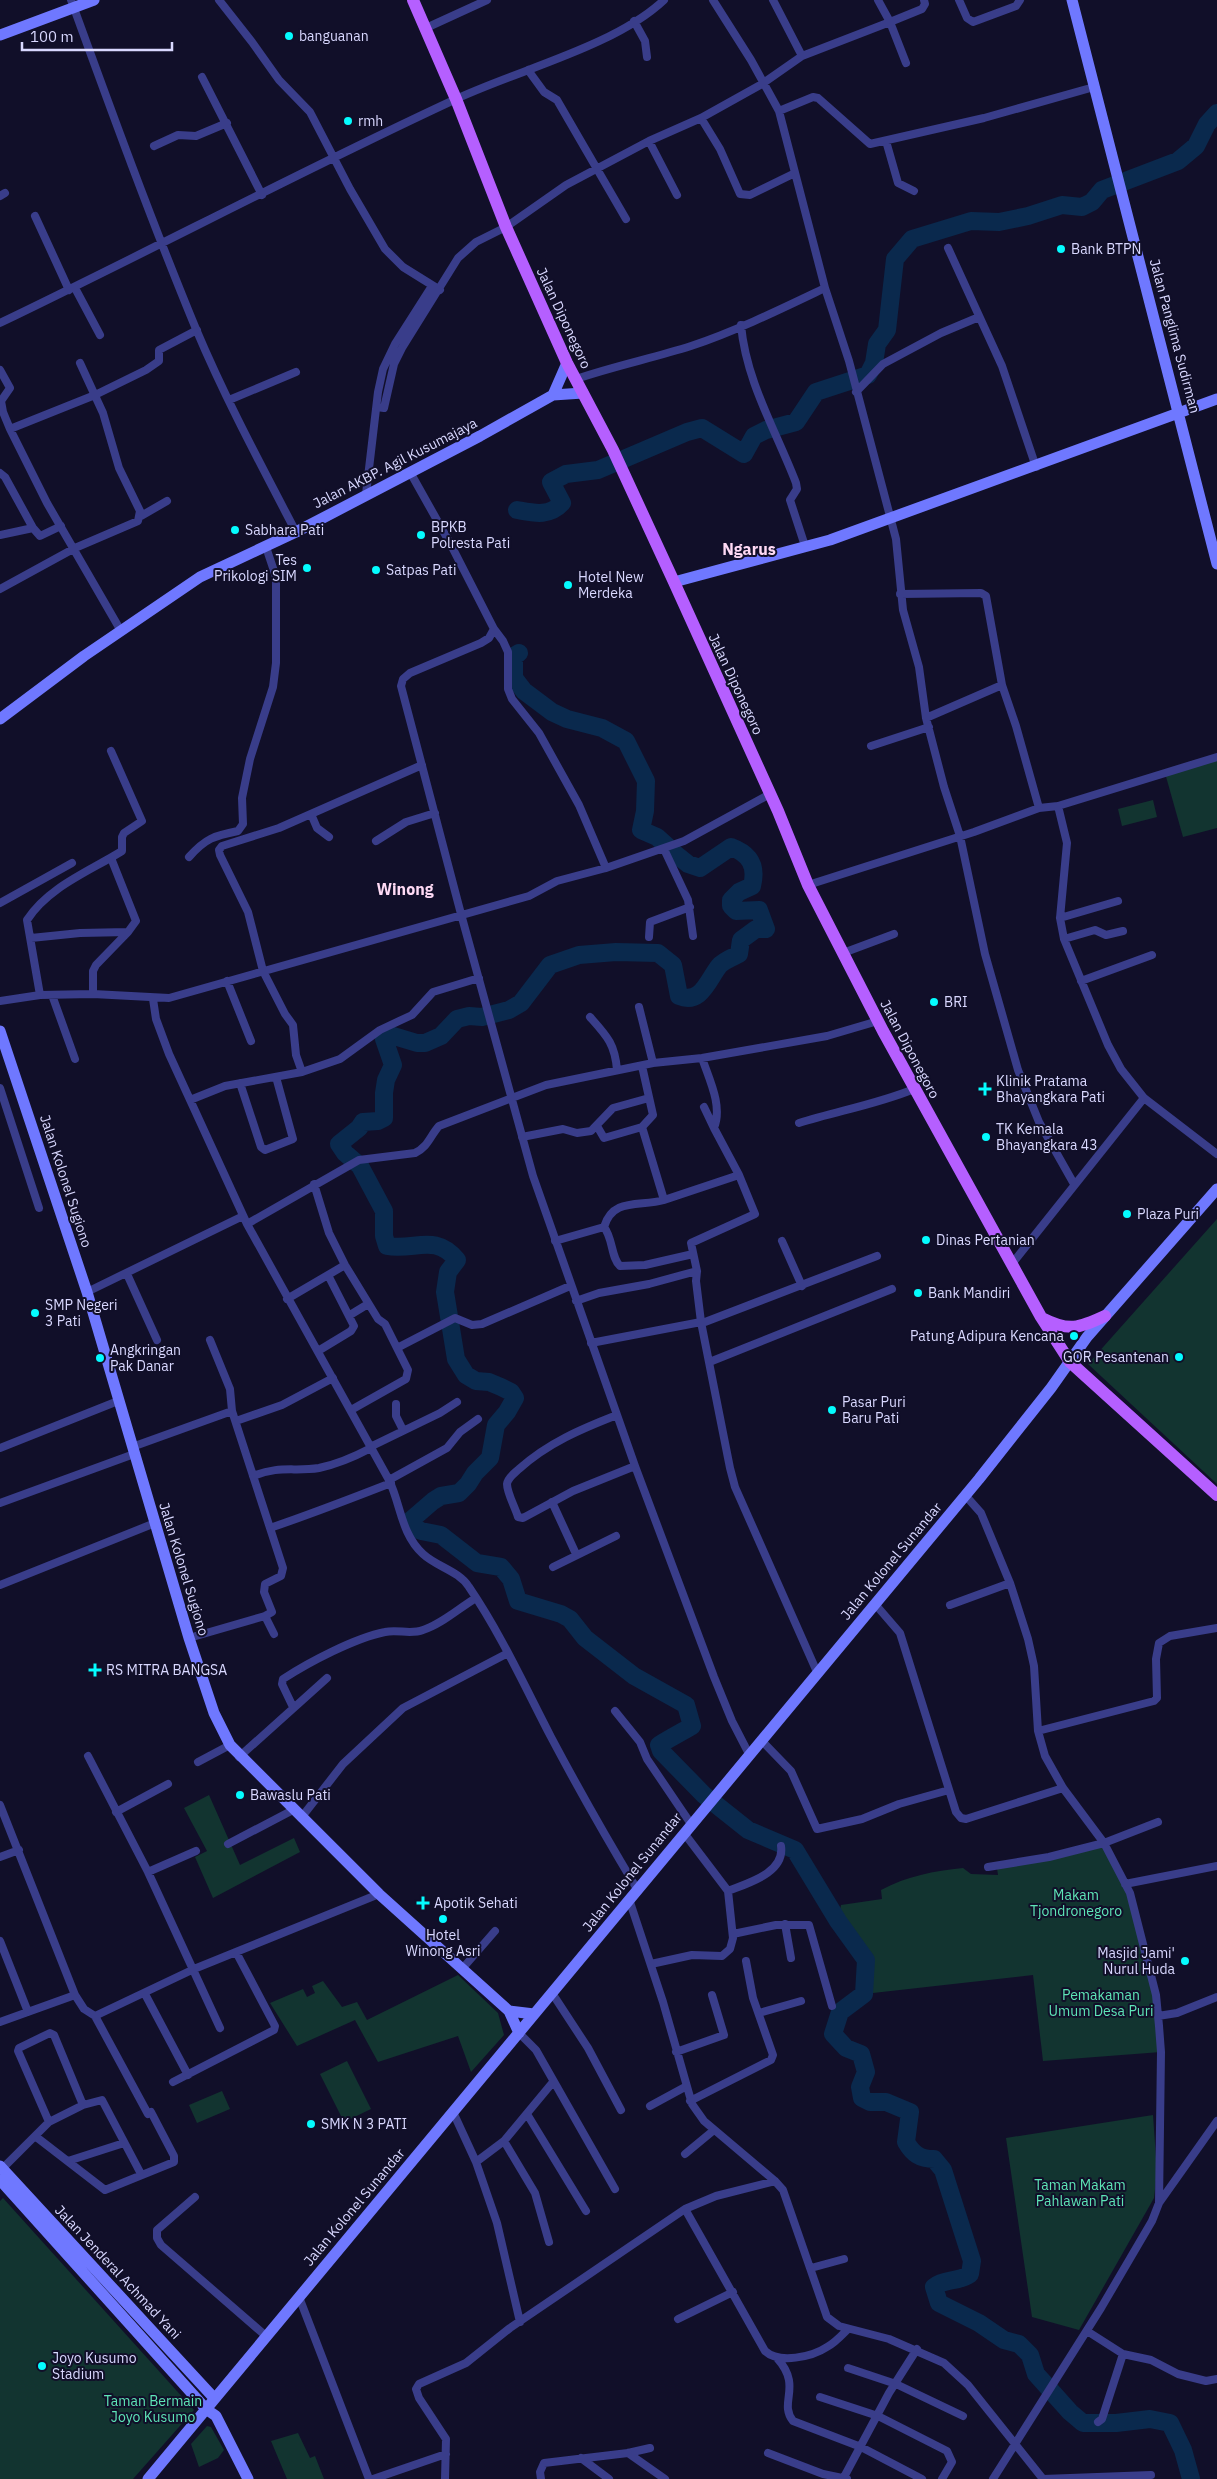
<svg xmlns="http://www.w3.org/2000/svg" width="1217" height="2479" viewBox="0 0 1217 2479" font-family="'IBM Plex Sans',sans-serif">
  <rect width="100%" height="100%" fill="#110f29"/>
  <path fill="#123430" d="M1217 757V828L1183 837 1165 773Z
    M1153 800 1157 817 1122 826 1118 809Z
    M1217 1219V1484L1088 1364Z
    M209 1795 240 1865 294 1838 300 1852 213 1898 195 1857 207 1851 184 1808Z
    M1104 1843 1125 1884 1156 1995 1161 2052 1043 2061 1033 1975 864 1994 866 1960 838 1921 841 1905 882 1899 881 1890C907 1876 934 1871 963 1868L971 1874 998 1875 997 1868Z
    M458 1975 498 2013 504 2035 471 2072 458 2036 378 2062 355 2020 297 2046 270 2003 303 1989 307 1997 315 1993 312 1986 323 1981 342 2007 357 2002 367 2020Z
    M347 2061 371 2109 344 2122 320 2074Z
    M222 2091 230 2109 197 2123 189 2105Z
    M1153 2115 1157 2172 1154 2198 1079 2330 1032 2317 1006 2138Z
    M3 2198 194 2410 133 2479H0V2201Z
    M207 2426 211 2427 224 2450 218 2458 199 2467 191 2444Z
    M298 2433 310 2458 315 2456 324 2479H287L271 2441Z"/>
  <g fill="none" stroke-linecap="round" stroke-linejoin="round">
    <path stroke="#0a294d" stroke-width="18" d="M517 510C534 513 549 517 562 503L551 482 566 474 598 470 687 432 702 428 744 454 754 436 766 430 796 422 816 392 868 375 874 363 877 344 887 330 895 259 912 239 971 221 999 222 1028 216 1062 205 1082 207 1092 202 1102 190 1178 161 1196 146 1207 124 1217 113
      M519 653 514 656V678L524 691 552 712 567 719 602 728 626 741 646 781 645 811 641 830 657 837 667 846
      M673 852 688 864 700 868 731 847C750 854 757 866 752 886L739 892 731 900V906L736 911 759 910 766 929H756L741 940 739 954C733 957 723 961 719 966 708 980 701 1005 679 996L673 965 658 953 616 952 579 955 550 965 521 1003 509 1010 482 1017 469 1016 457 1019 441 1036 425 1043H417L387 1034 384 1039 393 1065 386 1080 384 1093V1118L378 1121 363 1122 359 1128 339 1144 345 1153 360 1166 384 1211V1236L387 1246C415 1251 435 1233 457 1260L448 1272 445 1292 456 1359 466 1375 476 1381 489 1382 501 1387 511 1392 515 1398 507 1412 496 1425 490 1458 475 1473 468 1484 459 1493 441 1496 433 1501 411 1520 414 1527 421 1531 441 1535 477 1563 501 1567 511 1579 518 1601 561 1614 570 1619 585 1638 634 1676 686 1705 692 1726C680 1733 670 1738 659 1745L661 1751 704 1795 748 1830 795 1850 838 1921 866 1960 864 1994 840 2012 833 2034 846 2048 861 2054 866 2072 860 2087 862 2098 870 2102H886L910 2112 906 2142C913 2154 920 2159 934 2159L943 2170 972 2261 970 2274C957 2283 945 2278 934 2287L939 2303 979 2323 1004 2340 1019 2344 1030 2355 1036 2374 1070 2412 1083 2423H1116L1150 2419 1170 2423 1183 2450 1191 2479"/>
    <path stroke="#393d8a" stroke-width="8" d="M71 0C111 110 151 220 196 329 225 398 261 465 296 532
      M219 0 252 42 279 80 310 112 350 189 385 249 403 267 440 290
      M713 0 751 60 779 111 825 288 849 361 896 539 903 610 919 667 926 718 944 787 960 836 985 954 1018 1070 1039 1122 1074 1184
      M773 0 802 56
      M959 0 967 18 973 22 1016 6 1020 0
      M634 21 645 41 647 57
      M426 28 487 0
      M906 63 890 22 922 9 925 4 924 0
      M528 70 544 92 557 100 626 219
      M202 77 262 195
      M779 111 813 97 818 98 870 144 984 118 1094 87
      M701 118 720 149 740 194 750 195 795 173
      M649 141 677 195
      M886 141 898 183 914 191
      M154 146 178 135 196 136 227 123
      M0 196 5 193
      M35 216 69 290
      M948 248 1002 366 1036 467
      M75 288 100 335
      M0 323C152 250 301 171 454 100 517 70 614 47 664 0
      M741 325C746 381 776 431 796 483L797 489 790 500 805 546
      M0 370 10 388 1 401 3 412 10 429 47 503 121 631
      M576 379C614 366 653 358 691 346 736 331 781 309 825 288
      M856 392 883 364 941 333 979 317
      M229 400 296 372
      M377 407 384 408 394 364 402 348 458 258 476 242 506 227 566 185 649 141 701 118 762 84 802 56 890 22 878 0
      M10 429 95 395 146 370 159 361V350L197 330
      M410 472 451 545 494 629 489 638 481 643 410 673 403 679 401 686 461 914 533 1176 635 1466 714 1677 732 1721 749 1754
      M0 473 5 477 33 528
      M366 494 378 392 383 369 395 344 432 286
      M141 516 167 501
      M0 535 33 528 40 536 61 526
      M0 589 75 548 138 521 140 511 119 468 103 413 80 363
      M900 594 981 593 986 596 1002 685 1016 726 1039 808
      M494 629 503 641 508 652V689L512 699 539 733 579 805 606 868
      M926 718 1002 685
      M871 746 929 727
      M422 765 279 828 222 846 219 850 220 855 248 912 263 971 285 1014 293 1025 296 1055 302 1072 340 1059 380 1030 412 1015 433 992 479 978
      M1058 806 1067 843 1060 918 1064 939 1108 1045 1121 1069 1144 1098 1217 1154
      M311 814 317 828 329 837
      M376 841 406 822 435 813
      M664 849 688 900 693 936
      M189 857C206 838 214 836 238 831L243 824 242 798 250 759 273 687 276 663V577L266 547
      M808 885 974 832 1039 808 1058 806 1217 757
      M0 903 72 863
      M1060 918 1118 901
      M649 937 650 922 690 907
      M31 938 80 933 128 932 136 921 111 858
      M1064 939 1095 930 1106 935 1123 931
      M843 953 894 934
      M227 981 251 1041
      M1081 981 1152 955
      M93 994V971L96 965 128 932
      M40 995 27 920C48 887 90 871 122 851V837L124 833 142 821 111 751
      M52 995 75 1059
      M153 999 156 1019 169 1054 247 1224 389 1480C401 1505 401 1534 423 1554 437 1567 459 1571 469 1587 501 1634 525 1687 551 1737 578 1788 607 1839 637 1889
      M0 1001 40 995 93 994 169 998 529 896 557 881 606 868 684 841 770 794
      M639 1007 653 1063
      M590 1017C607 1036 615 1044 617 1070
      M702 1058C709 1079 723 1106 714 1128L739 1175 755 1214 691 1243 697 1271 696 1281 701 1322 730 1468 735 1487 817 1672
      M240 1083 261 1147 265 1150 293 1139 276 1077
      M0 1088 39 1208
      M190 1100 225 1086 302 1072
      M704 1107 714 1128
      M799 1123C837 1111 878 1104 914 1089
      M597 1126 604 1138 642 1127
      M522 1137 563 1129 577 1133 591 1131 613 1108 649 1098
      M314 1184 329 1233 345 1265 378 1319 385 1324 408 1370 406 1379 351 1410
      M664 1200 739 1175
      M247 1224 359 1160 415 1153C428 1147 430 1136 439 1126L546 1085 653 1063 702 1058 827 1036 878 1021
      M604 1227C613 1238 611 1258 620 1266L645 1265 693 1254
      M555 1241 604 1227C613 1197 640 1207 664 1200L642 1127 653 1115 642 1066
      M782 1241 802 1286
      M1011 1265 1144 1098
      M127 1274 157 1340
      M87 1292 243 1216
      M287 1299 345 1265
      M576 1301 599 1293 649 1284 697 1271
      M350 1315 368 1304
      M705 1322 877 1256
      M210 1340 230 1389 232 1411 283 1568 281 1576 265 1584 264 1592 272 1612 265 1616
      M591 1343 701 1322
      M397 1348 455 1318 472 1325 482 1324 570 1286
      M318 1351 351 1331 354 1326 328 1275
      M712 1361 892 1289
      M396 1404V1416L403 1430
      M617 1415C581 1429 548 1443 519 1469 515 1473 508 1477 507 1484 507 1493 515 1507 518 1517L523 1518 573 1491 635 1466
      M236 1421 282 1405 333 1378
      M132 1447 232 1411
      M370 1447 440 1413 457 1402
      M0 1448 118 1401
      M253 1476C280 1465 294 1472 319 1468 338 1464 354 1457 371 1448
      M389 1480 447 1448 460 1432 478 1419
      M965 1495 981 1513 1010 1583 1028 1639 1034 1666 1038 1731 1045 1756 1063 1788 1104 1843 1130 1893 1156 1995 1159 2026 1161 2052 1159 2203 1152 2221 1101 2308 993 2479
      M552 1502 576 1554
      M0 1503 134 1454
      M270 1528C311 1514 350 1499 391 1483
      M553 1567 616 1536
      M0 1585 155 1523
      M875 1604 900 1633 956 1812 961 1818 966 1819 1063 1788
      M950 1605 1010 1583
      M189 1638 265 1616 274 1634
      M293 1707 282 1684 283 1679C309 1662 355 1638 385 1632 398 1629 410 1635 423 1630 442 1624 459 1608 476 1598
      M615 1711 640 1742 647 1759 691 1824
      M1038 1731 1154 1701 1157 1698 1156 1659 1159 1643 1170 1636 1217 1628
      M761 1740 791 1771 817 1829 862 1819 899 1804 949 1790
      M88 1756 148 1872 220 2028
      M239 1757 327 1678
      M198 1762 230 1745
      M0 1805 75 1995 84 2009 95 2016 194 1969 379 1894
      M116 1812 168 1784
      M301 1818 343 1764 403 1708 508 1653
      M228 1844 293 1810
      M0 1857 19 1850
      M988 1867 1049 1857 1104 1843 1158 1822
      M148 1872 196 1851
      M1125 1884 1217 1866
      M728 1891C748 1883 785 1873 781 1846
      M629 1899 663 2002 692 2104 704 2121 775 2181 783 2190 827 2317 839 2326 889 2339 944 2363 968 2385 1043 2479
      M785 1924 791 1958
      M733 1934 776 1925H809L832 2006
      M0 1941 28 2012
      M651 1964 692 1955 722 1956 730 1949 733 1938 728 1891 684 1833
      M462 1969 495 1931
      M552 1993 588 2048 621 2110
      M145 1994 188 2075
      M759 2013 801 2001
      M1158 2016 1177 2013 1217 1997
      M0 2022 75 1995
      M519 2033 536 2050 615 2189
      M676 2052 724 2035 712 1995
      M173 2082 274 2030 275 2026 236 1952
      M690 2101 771 2060 773 2055 753 1998 746 1961
      M650 2106 685 2087
      M453 2112 476 2162 497 2223 520 2322
      M527 2114 586 2211
      M49 2122 18 2051 19 2048 50 2033 54 2035 83 2105
      M35 2136 105 2190 174 2162V2156L151 2112 148 2114 95 2016
      M504 2141 535 2193 549 2242
      M685 2154 714 2130
      M68 2161 124 2143
      M476 2162 504 2141 553 2082
      M0 2171 49 2122 83 2105 102 2100 141 2174
      M195 2197 157 2230V2238L161 2245 266 2336
      M1159 2203 1217 2121
      M685 2209 765 2351C779 2364 812 2357 827 2347 835 2343 842 2335 848 2329
      M811 2268 844 2259
      M299 2297 369 2479
      M678 2319 733 2292
      M1087 2331 1123 2354 1151 2360 1178 2374 1206 2381 1217 2379
      M777 2358C803 2387 778 2402 793 2421L861 2447 922 2479
      M848 2368 896 2384 963 2416
      M820 2397 878 2416 947 2451 952 2462 942 2479
      M1098 2422 1102 2419 1123 2354
      M628 2453 665 2479
      M768 2453 823 2474 847 2479
      M581 2458 609 2479
      M373 2479 446 2454
      M445 2479 446 2439 419 2398 416 2389 419 2384 466 2363 510 2328 685 2209 716 2196 775 2181
      M541 2479 540 2472 544 2463 628 2453 650 2448
      M843 2479 889 2393 917 2349
      M1043 2479 1151 2475"/>
    <path stroke="#6f78ff" stroke-width="11" d="M1072 0 1217 564
      M0 35 94 0
      M553 395 567 363
      M674 582 830 540 1217 399
      M0 719 84 656 200 577 296 532 480 436 553 395 583 393
      M0 1031 87 1292 189 1638 214 1713 230 1745 379 1894 509 2011 519 2033
      M509 2011 534 2014
      M0 2166 214 2398
      M0 2180 206 2409 216 2416 248 2479
      M148 2479 979 1479 1051 1388 1087 1337 1217 1189"/>
    <path stroke="#b55fff" stroke-width="12" d="M413 0 456 99 506 227 567 363 613 450 674 582 778 811 808 885 883 1031 1041 1317 1070 1362 1217 1495
      M1042 1318C1069 1332 1079 1328 1105 1316"/>
  </g>
  <g fill="#04fcff" stroke="#110f29" stroke-width="2">
    <circle cx="289" cy="36" r="5"/>
    <circle cx="348" cy="121" r="5"/>
    <circle cx="1061" cy="249" r="5"/>
    <circle cx="235" cy="530" r="5"/>
    <circle cx="421" cy="535" r="5"/>
    <circle cx="307" cy="568" r="5"/>
    <circle cx="376" cy="570" r="5"/>
    <circle cx="568" cy="585" r="5"/>
    <circle cx="934" cy="1002" r="5"/>
    <path d="M982.5 1081.5h5v5h5v5h-5v5h-5v-5h-5v-5h5z"/>
    <circle cx="986" cy="1137" r="5"/>
    <circle cx="1127" cy="1214" r="5"/>
    <circle cx="926" cy="1240" r="5"/>
    <circle cx="918" cy="1293" r="5"/>
    <circle cx="35" cy="1313" r="5"/>
    <circle cx="1074" cy="1336" r="5"/>
    <circle cx="1179" cy="1357" r="5"/>
    <circle cx="100" cy="1358" r="5"/>
    <circle cx="832" cy="1410" r="5"/>
    <path d="M92.5 1662.5h5v5h5v5h-5v5h-5v-5h-5v-5h5z"/>
    <circle cx="240" cy="1795" r="5"/>
    <path d="M420.5 1895.5h5v5h5v5h-5v5h-5v-5h-5v-5h5z"/>
    <circle cx="443" cy="1919" r="5"/>
    <circle cx="1185" cy="1961" r="5"/>
    <circle cx="311" cy="2124" r="5"/>
    <circle cx="42" cy="2366" r="5"/>
  </g>
  <g text-anchor="middle" stroke-width="4" stroke-linejoin="round" paint-order="stroke">
    <g font-size="14" fill="#d9d8ff" stroke="#110f29" text-anchor="start">
      <text x="299" y="41">banguanan</text>
      <text x="358" y="126">rmh</text>
      <text x="1071" y="254">Bank BTPN</text>
      <text x="431" y="532">BPKB<tspan x="431" dy="16">Polresta Pati</tspan></text>
      <text x="245" y="535">Sabhara Pati</text>
      <text x="297" y="565" text-anchor="end">Tes<tspan x="297" dy="16">Prikologi SIM</tspan></text>
      <text x="386" y="575">Satpas Pati</text>
      <text x="578" y="582">Hotel New<tspan x="578" dy="16">Merdeka</tspan></text>
      <text x="944" y="1007">BRI</text>
      <text x="996" y="1086">Klinik Pratama<tspan x="996" dy="16">Bhayangkara Pati</tspan></text>
      <text x="996" y="1134">TK Kemala<tspan x="996" dy="16">Bhayangkara 43</tspan></text>
      <text x="1137" y="1219">Plaza Puri</text>
      <text x="936" y="1245">Dinas Pertanian</text>
      <text x="928" y="1298">Bank Mandiri</text>
      <text x="45" y="1310">SMP Negeri<tspan x="45" dy="16">3 Pati</tspan></text>
      <text x="1064" y="1341" text-anchor="end">Patung Adipura Kencana</text>
      <text x="110" y="1355">Angkringan<tspan x="110" dy="16">Pak Danar</tspan></text>
      <text x="1169" y="1362" text-anchor="end">GOR Pesantenan</text>
      <text x="842" y="1407">Pasar Puri<tspan x="842" dy="16">Baru Pati</tspan></text>
      <text x="106" y="1675">RS MITRA BANGSA</text>
      <text x="250" y="1800">Bawaslu Pati</text>
      <text x="434" y="1908">Apotik Sehati</text>
      <text x="443" y="1940" text-anchor="middle">Hotel<tspan x="443" dy="16">Winong Asri</tspan></text>
      <text x="1175" y="1958" text-anchor="end">Masjid Jami'<tspan x="1175" dy="16">Nurul Huda</tspan></text>
      <text x="321" y="2129">SMK N 3 PATI</text>
      <text x="52" y="2363">Joyo Kusumo<tspan x="52" dy="16">Stadium</tspan></text>
    </g>
    <g font-size="14" fill="#d9d8ff" stroke="#110f29">
      <text transform="translate(564 318) rotate(65)" y="5">Jalan Diponegoro</text>
      <text transform="translate(1175 336) rotate(75)" y="5">Jalan Panglima Sudirman</text>
      <text transform="translate(395 463) rotate(-27)" y="5">Jalan AKBP. Agil Kusumajaya</text>
      <text transform="translate(736 684) rotate(65)" y="5">Jalan Diponegoro</text>
      <text transform="translate(910 1049) rotate(62)" y="5">Jalan Diponegoro</text>
      <text transform="translate(66 1181) rotate(72)" y="5">Jalan Kolonel Sugiono</text>
      <text transform="translate(891 1561) rotate(-50)" y="5">Jalan Kolonel Sunandar</text>
      <text transform="translate(184 1569) rotate(73)" y="5">Jalan Kolonel Sugiono</text>
      <text transform="translate(632 1872) rotate(-51)" y="5">Jalan Kolonel Sunandar</text>
      <text transform="translate(354 2207) rotate(-50)" y="5">Jalan Kolonel Sunandar</text>
      <text transform="translate(118 2272) rotate(47)" y="5">Jalan Jenderal Achmad Yani</text>
    </g>
    <g font-size="14" fill="#5ee5b7" stroke="#110f29">
      <text x="1076" y="1900">Makam<tspan x="1076" dy="16">Tjondronegoro</tspan></text>
      <text x="1101" y="2000">Pemakaman<tspan x="1101" dy="16">Umum Desa Puri</tspan></text>
      <text x="1080" y="2190">Taman Makam<tspan x="1080" dy="16">Pahlawan Pati</tspan></text>
      <text x="153" y="2406">Taman Bermain<tspan x="153" dy="16">Joyo Kusumo</tspan></text>
    </g>
    <g font-size="16" font-weight="bold" fill="#ffdaf5" stroke="#110f29">
      <text x="749" y="555">Ngarus</text>
      <text x="405" y="895">Winong</text>
    </g>
  </g>
  <path d="M22 42v8h150v-8" fill="none" stroke="#d9d8ff" stroke-width="2.5"/>
  <text x="30" y="42" font-size="15" fill="#d9d8ff" stroke="#110f29" stroke-width="4" paint-order="stroke">100 m</text>
</svg>
